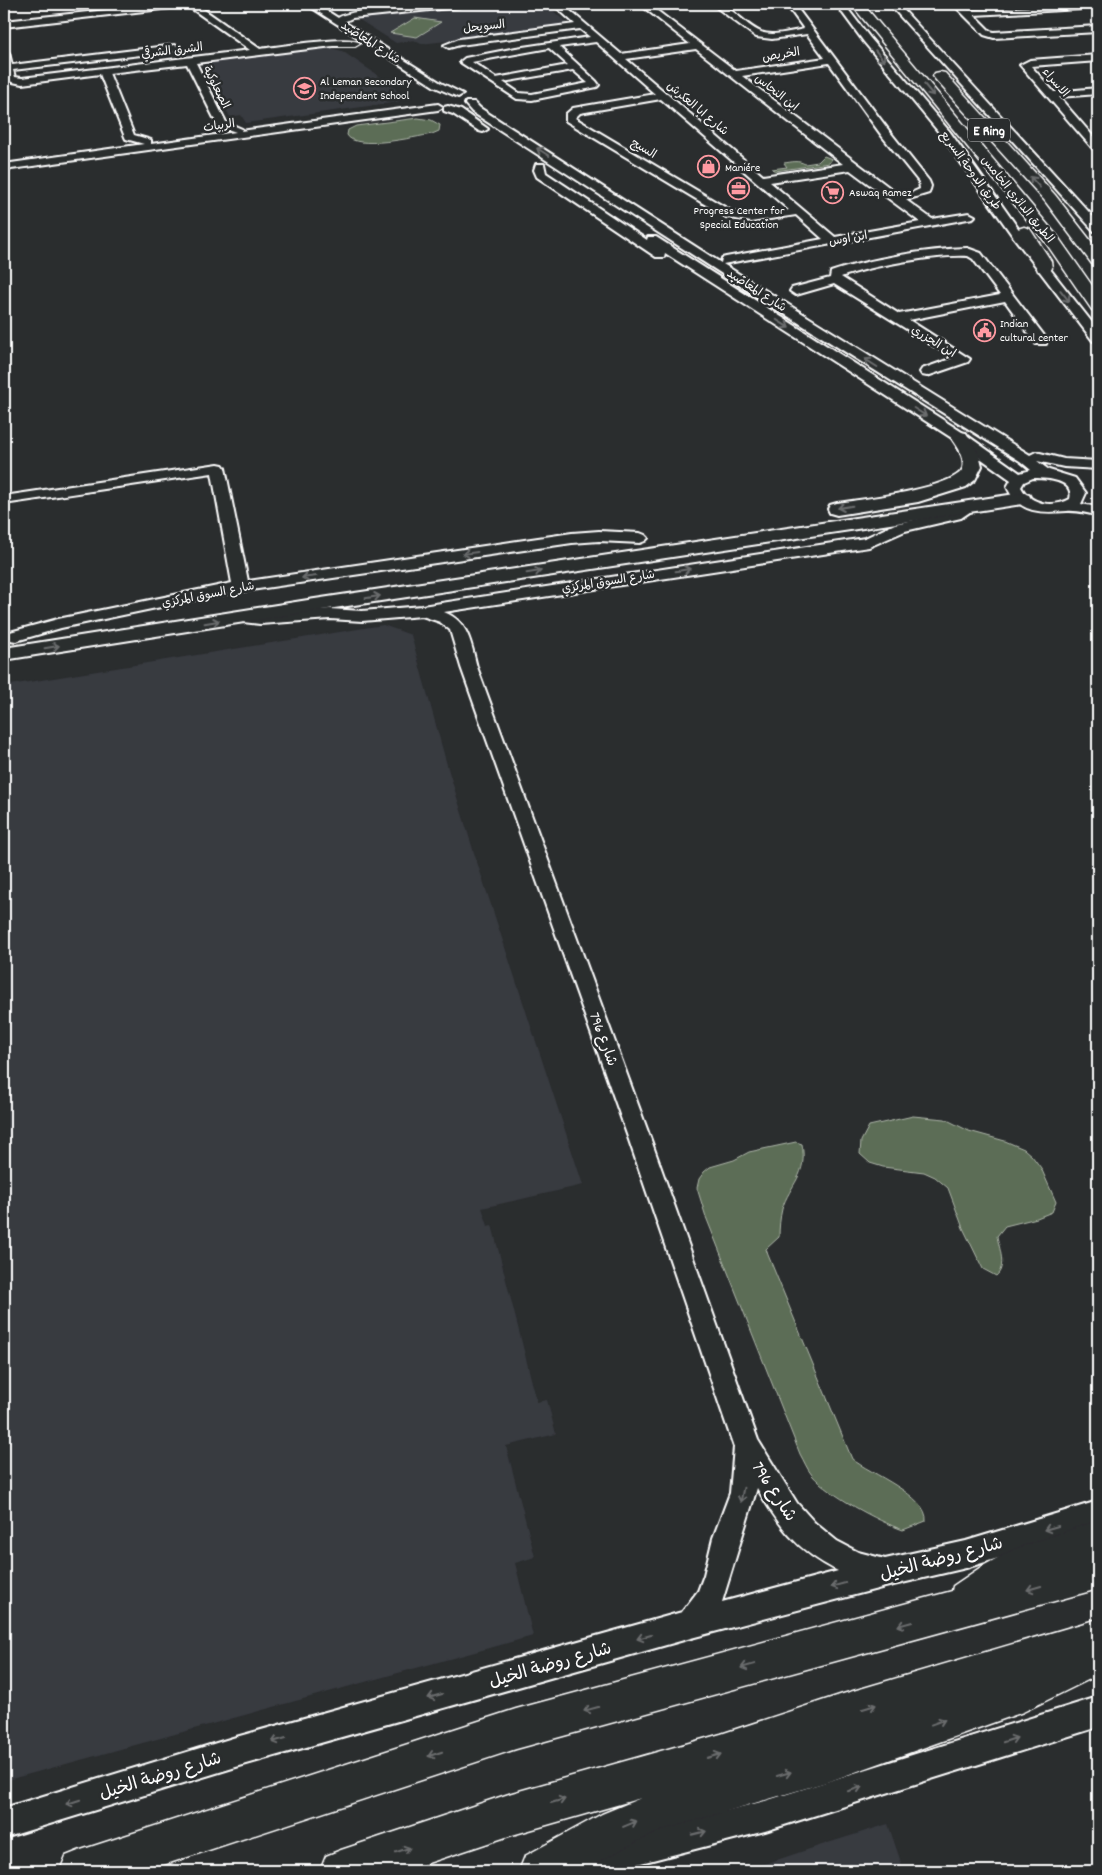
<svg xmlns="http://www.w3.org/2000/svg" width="1102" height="1875" viewBox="0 0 1102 1875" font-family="Dekko,'Playpen Sans Arabic',sans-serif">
  <rect width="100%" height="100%" fill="#2a2d2e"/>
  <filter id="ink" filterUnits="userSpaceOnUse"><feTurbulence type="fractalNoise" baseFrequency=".02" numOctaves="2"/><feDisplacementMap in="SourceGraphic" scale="10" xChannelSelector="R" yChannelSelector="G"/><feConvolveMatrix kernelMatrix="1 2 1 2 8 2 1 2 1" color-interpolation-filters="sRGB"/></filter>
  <g filter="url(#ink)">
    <path fill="#383a41" d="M496 4H545L567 23 563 27 421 44 414 40 396 43 355 17 426 11 431 12Z
      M327 47 342 51 392 85 397 91 406 94 398 102 246 123 241 115 230 117 202 66 208 62Z
      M383 625 411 635 447 765 475 856 583 1185 482 1208 488 1226 492 1225 537 1402 547 1400 556 1434 506 1446 535 1557 515 1563 533 1636 4 1781V686Z
      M888 1824 904 1871H743L831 1842Z"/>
    <path fill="#5c6d56" stroke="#aeb6aa" d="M415 18 441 22 417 37 390 33Z
      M418 118 431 120 440 125 439 131 432 134C415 137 355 151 347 135L348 130 356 126Z
      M824 156 832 159 829 163 775 171 772 169 787 167 784 163C792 162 798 160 805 164L818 162Z
      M913 1116 945 1119 969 1131 1005 1141 1024 1149 1032 1156 1041 1168 1056 1202 1052 1212 1037 1218 1005 1226 997 1236C999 1248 1007 1267 996 1276L983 1269 963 1228 948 1188 935 1177 924 1172 883 1167 870 1163 860 1154 861 1141 869 1126Z
      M796 1142 802 1144C808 1175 790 1184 782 1209 780 1217 779 1228 779 1237L766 1249 768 1255 852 1459C869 1473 929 1496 926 1521L903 1530C878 1521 829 1495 812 1475 807 1469 804 1461 800 1454L706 1217 697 1188 699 1179 704 1172 710 1167 734 1160 749 1152Z"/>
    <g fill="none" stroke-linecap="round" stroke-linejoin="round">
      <defs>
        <path id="minor" d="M163 4H196L260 49C277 47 349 35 360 43L355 46H333L196 63 226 122 242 129 241 131 438 104 443 107 438 110 4 170V164L144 144 126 139 125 137 100 74 22 84 8 81 4 70V50L9 53 12 65 175 45 180 48 175 51 13 70 15 77 22 78 250 50 188 6 4 27V21ZM187 64 218 126 236 132 151 144V140L134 135 109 73Z
          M306 4H316L338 18C353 7 440 4 463 4L459 7 352 18 344 22 441 83 463 94 458 97 435 87Z
          M553 4H562L621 54 690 44 642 6 643 4H652L651 6 736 71 825 58 807 34 772 39 756 37 712 4C733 4 743 25 761 32 773 37 792 31 804 29L786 4H794L890 132 929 181 931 186 929 193 906 200 932 219 969 213 975 216 973 218 723 264 1030 455 1036 452 1064 459 1098 461V469L1064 467 1037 461 1049 470 1075 478 1086 493 1081 504 1098 507V515C1089 514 1077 510 1067 511 1042 513 1019 514 1007 487L1011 480 955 440 665 253 664 257H656L537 177 534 170 536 164H544L546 173 647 240 648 237H656L965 434 1020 473 1031 470 1020 461 767 303 472 112 465 104 466 102H474L480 108 721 263 722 258 726 257 823 239 796 215 751 222 726 217 566 121V114L573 108 655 94 596 42 559 47 596 81 599 85 597 87 532 100 517 99 460 62 465 58 516 48 590 37 580 29 460 45 449 48 444 45 459 39 575 24ZM549 48 568 65 496 78 472 62ZM696 49 843 164 763 176 626 59ZM829 63 882 136 919 182 920 189 911 193 898 194 742 76ZM573 70 588 83 532 94 519 93 503 82ZM661 99 789 210 751 216 733 212 575 118 580 113ZM850 170 920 222 835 237 770 182ZM1033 478C1045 478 1075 479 1070 499 1054 508 1030 505 1021 487L1024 482Z
          M836 4H844L870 38 950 132 1020 231 1098 330V342L1093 341 1012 235 942 136 864 42Z
          M889 4H898L1098 222V232L1094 231Z
          M953 4H962L969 10 1098 4V8L974 15 990 31 994 32 1098 26V32L994 38 984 35Z
          M1098 55V61L1031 66 1054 92 1098 88V94L1059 97 1098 142V151L1094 150 1020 65 1030 60Z
          M448 106 461 110 488 129 483 132 479 131 453 114 444 111V107Z
          M967 248 981 253 1046 338 1047 341 1046 344H1036L1005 301 909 320 970 359 968 362 927 376 922 375 920 372 922 369 953 358 834 284 796 295 790 291 792 288 830 278 831 272C869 259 927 249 967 248ZM968 256 973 259 1000 295 899 314 841 277C871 266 937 254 968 256Z
          M218 464 223 465 225 468 248 581 572 533 599 531 640 533 645 535 648 538 645 541 640 543 599 541 572 543 218 595 61 628 16 641 10 640 8 636 10 632 58 619 232 583 212 473 4 504V496Z
          M973 501 978 502 980 505 961 518 905 531 869 547 444 612C469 622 471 644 477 667L651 1140 758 1440 797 1503 815 1523 837 1541 858 1552 885 1559 966 1541 1098 1501V1527L966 1568 885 1587 691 1638 236 1767 4 1838V1808L236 1737 682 1612 698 1591 704 1575 713 1538 730 1493 734 1447 629 1140 461 667 450 630 440 622 422 616 362 621 330 619 260 624 234 621 232 618 234 615 330 609 362 611 422 606 865 538 895 524 951 512ZM757 1488C780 1527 796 1550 838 1571L722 1602Z
          M1098 1697V1727L765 1831 610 1871H534L539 1860 550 1855 765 1801Z"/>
        <path id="major" d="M960 432 966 433 979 454 982 466 975 480 966 487 918 502 837 515 830 513 828 509 830 505 837 503C859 500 957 488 963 468 966 457 957 446 951 437L954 433Z
          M1022 493 1029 495 1031 499 1029 503 308 612 4 660V648L308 600Z"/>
        <path id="highway" d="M851 4H863L1058 237 1098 294V311L1092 310 1046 243Z
          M940 72 945 73 1055 195 1098 250V266L1092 264 1045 201 935 79 933 76 935 73Z
          M1024 227 1030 229 1051 261 1052 268 1050 271H1038L1035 261 1016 232 1018 229Z
          M1098 1520V1589L516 1749 145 1871H60L66 1856 81 1850 516 1709 952 1591 953 1586 981 1567 1014 1549Z
          M1098 1619V1675L1023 1712 830 1781 666 1829 632 1844 582 1871H519L525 1856 602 1814 641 1798 512 1835 404 1871H320L326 1856 341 1850 512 1793 721 1734 843 1694Z"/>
      </defs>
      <use href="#minor" stroke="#fff" stroke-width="4"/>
      <use href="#major" stroke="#fff" stroke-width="4"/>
      <use href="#highway" stroke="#fff" stroke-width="3"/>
      <use href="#minor" fill="#2a2d2e" fill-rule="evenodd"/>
      <use href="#major" fill="#2a2d2e" fill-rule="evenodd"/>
      <use href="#highway" fill="#2a2d2e" fill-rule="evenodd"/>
    </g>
    <defs><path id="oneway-shaft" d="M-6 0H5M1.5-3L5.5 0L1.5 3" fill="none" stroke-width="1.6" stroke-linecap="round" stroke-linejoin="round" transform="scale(1.25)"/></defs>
    <g stroke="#6a6c6d">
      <use href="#oneway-shaft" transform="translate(880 56) rotate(50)"/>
      <use href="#oneway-shaft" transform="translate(929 90) rotate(50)"/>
      <use href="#oneway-shaft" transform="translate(543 152) rotate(-148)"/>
      <use href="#oneway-shaft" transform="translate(1035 182) rotate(-132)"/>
      <use href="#oneway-shaft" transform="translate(1065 296) rotate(52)"/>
      <use href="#oneway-shaft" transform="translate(783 324) rotate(33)"/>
      <use href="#oneway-shaft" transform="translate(871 363) rotate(-148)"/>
      <use href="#oneway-shaft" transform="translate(920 412) rotate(32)"/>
      <use href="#oneway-shaft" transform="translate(845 507) rotate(171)"/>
      <use href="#oneway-shaft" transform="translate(470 553) rotate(172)"/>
      <use href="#oneway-shaft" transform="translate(683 570) rotate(-9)"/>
      <use href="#oneway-shaft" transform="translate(534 572) rotate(-9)"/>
      <use href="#oneway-shaft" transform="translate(309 577) rotate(172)"/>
      <use href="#oneway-shaft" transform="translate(373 597) rotate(-9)"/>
      <use href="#oneway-shaft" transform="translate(212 622) rotate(-9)"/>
      <use href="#oneway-shaft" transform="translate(52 647) rotate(-9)"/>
      <use href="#oneway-shaft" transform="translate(742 1495) rotate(101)"/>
      <use href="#oneway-shaft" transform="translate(1051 1528) rotate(164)"/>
      <use href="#oneway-shaft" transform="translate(838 1585) rotate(165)"/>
      <use href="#oneway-shaft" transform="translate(1034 1588) rotate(164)"/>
      <use href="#oneway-shaft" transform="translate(905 1624) rotate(165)"/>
      <use href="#oneway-shaft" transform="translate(644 1637) rotate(164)"/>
      <use href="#oneway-shaft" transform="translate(748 1666) rotate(165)"/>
      <use href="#oneway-shaft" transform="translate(435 1696) rotate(164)"/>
      <use href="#oneway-shaft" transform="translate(869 1707) rotate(-17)"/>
      <use href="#oneway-shaft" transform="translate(591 1709) rotate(165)"/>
      <use href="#oneway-shaft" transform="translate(938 1722) rotate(-20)"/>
      <use href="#oneway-shaft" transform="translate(279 1740) rotate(164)"/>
      <use href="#oneway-shaft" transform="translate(1010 1740) rotate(-18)"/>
      <use href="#oneway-shaft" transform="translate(435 1754) rotate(162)"/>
      <use href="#oneway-shaft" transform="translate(714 1756) rotate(-16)"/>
      <use href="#oneway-shaft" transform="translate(784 1774) rotate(-16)"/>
      <use href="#oneway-shaft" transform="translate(855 1789) rotate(-17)"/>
      <use href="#oneway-shaft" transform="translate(558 1801) rotate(-16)"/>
      <use href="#oneway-shaft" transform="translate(73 1802) rotate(162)"/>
      <use href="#oneway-shaft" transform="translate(630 1824) rotate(-23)"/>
      <use href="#oneway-shaft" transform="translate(699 1833) rotate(-14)"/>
      <use href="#oneway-shaft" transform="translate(403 1850) rotate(-18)"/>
    </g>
  </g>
  <defs>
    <symbol id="school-ring" viewBox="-11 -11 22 22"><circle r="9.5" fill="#2a2d2e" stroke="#ff9aa2" stroke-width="1.5"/><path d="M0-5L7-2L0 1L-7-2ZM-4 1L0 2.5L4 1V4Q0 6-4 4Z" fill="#ff9aa2"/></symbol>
    <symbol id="shop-ring" viewBox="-11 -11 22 22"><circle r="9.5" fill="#2a2d2e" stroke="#ff9aa2" stroke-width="1.5"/><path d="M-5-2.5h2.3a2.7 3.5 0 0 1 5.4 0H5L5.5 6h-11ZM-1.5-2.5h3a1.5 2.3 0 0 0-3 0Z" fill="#ff9aa2"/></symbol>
    <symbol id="office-ring" viewBox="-11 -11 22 22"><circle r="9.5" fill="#2a2d2e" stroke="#ff9aa2" stroke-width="1.5"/><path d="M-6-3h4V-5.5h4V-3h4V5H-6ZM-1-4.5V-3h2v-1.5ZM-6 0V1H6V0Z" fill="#ff9aa2"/></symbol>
    <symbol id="supermarket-ring" viewBox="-11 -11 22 22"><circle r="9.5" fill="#2a2d2e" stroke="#ff9aa2" stroke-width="1.5"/><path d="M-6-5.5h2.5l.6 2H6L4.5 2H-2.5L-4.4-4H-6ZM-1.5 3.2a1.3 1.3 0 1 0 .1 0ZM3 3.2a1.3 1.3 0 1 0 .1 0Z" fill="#ff9aa2"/></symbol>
    <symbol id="civic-ring" viewBox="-11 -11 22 22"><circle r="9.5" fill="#2a2d2e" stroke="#ff9aa2" stroke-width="1.5"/><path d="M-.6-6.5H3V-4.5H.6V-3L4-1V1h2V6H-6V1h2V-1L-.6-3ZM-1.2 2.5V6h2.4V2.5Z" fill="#ff9aa2"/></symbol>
  </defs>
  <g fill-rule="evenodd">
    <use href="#school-ring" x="292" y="76" width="25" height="25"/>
    <use href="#shop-ring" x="696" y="154" width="25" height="25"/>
    <use href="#office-ring" x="726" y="176" width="25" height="25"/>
    <use href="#supermarket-ring" x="820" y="180" width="25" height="25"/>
    <use href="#civic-ring" x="972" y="318" width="25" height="25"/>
  </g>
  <g text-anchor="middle" stroke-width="5" stroke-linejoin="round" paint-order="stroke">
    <g font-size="12" fill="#fff" stroke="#2a2d2e">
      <text transform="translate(484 26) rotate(-7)" y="4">السويحل</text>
      <text transform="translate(371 42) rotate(33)" y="4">شارع المعاضيد</text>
      <text transform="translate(172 50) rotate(-7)" y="4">الشرق الشرقي</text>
      <text transform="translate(781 54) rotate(-9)" y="4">الخريص</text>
      <text transform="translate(1056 82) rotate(49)" y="4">الاسراء</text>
      <text transform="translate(217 87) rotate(63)" y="4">الصعلوكية</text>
      <text transform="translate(777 92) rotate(38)" y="4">ابن النحاس</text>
      <text transform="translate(698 108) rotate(40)" y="4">شارع ابا العكرش</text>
      <text transform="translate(219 125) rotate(-8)" y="4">الربيات</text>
      <text transform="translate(644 148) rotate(31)" y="4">السيج</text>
      <text transform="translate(971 170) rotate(54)" y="4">طريق الدوحة السريع</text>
      <text transform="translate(1018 199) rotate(51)" y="4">الطريق الدائري الخامس</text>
      <text transform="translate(848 238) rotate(-10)" y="4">ابن اوس</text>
      <text transform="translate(757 290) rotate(33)" y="4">شارع المعاضيد</text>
      <text transform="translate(934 341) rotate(32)" y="4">ابن الجزري</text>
      <text transform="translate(608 581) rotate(-9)" y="4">شارع السوق المركزي</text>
      <text transform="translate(208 594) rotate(-11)" y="4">شارع السوق المركزي</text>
    </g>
    <g font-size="12" fill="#fff" stroke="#2a2d2e" text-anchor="start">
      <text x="320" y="85">Al Leman Secondary<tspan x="320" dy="14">Independent School</tspan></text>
      <text x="725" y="171">Maniére</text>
      <text x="849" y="196">Aswaq Ramez</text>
      <text x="739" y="214" text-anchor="middle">Progress Center for<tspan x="739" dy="14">Special Education</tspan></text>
      <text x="1000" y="327">Indian<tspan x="1000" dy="14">cultural center</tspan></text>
    </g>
    <rect fill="#2a2d2e" stroke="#bfc0c0" stroke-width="1" x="968" y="118.5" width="42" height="23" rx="4"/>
    <g font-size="14" font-weight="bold" fill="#fff">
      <text x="989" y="135">E Ring</text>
    </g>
    <g font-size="15" fill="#fff" stroke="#2a2d2e">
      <text transform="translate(604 1039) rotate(70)" y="5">شارع 796</text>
    </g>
    <g font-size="18" fill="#fff" stroke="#2a2d2e">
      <text transform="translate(775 1491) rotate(57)" y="6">شارع 796</text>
      <text transform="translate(941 1558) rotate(-15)" y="6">شارع روضة الخيل</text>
      <text transform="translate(550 1664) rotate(-16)" y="6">شارع روضة الخيل</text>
      <text transform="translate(160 1775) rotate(-17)" y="6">شارع روضة الخيل</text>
    </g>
  </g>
  <rect width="1102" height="1875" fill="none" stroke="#2a2d2e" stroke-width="20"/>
  <rect x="10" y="10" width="1082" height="1855" fill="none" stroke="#fff" stroke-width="2" filter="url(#ink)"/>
</svg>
